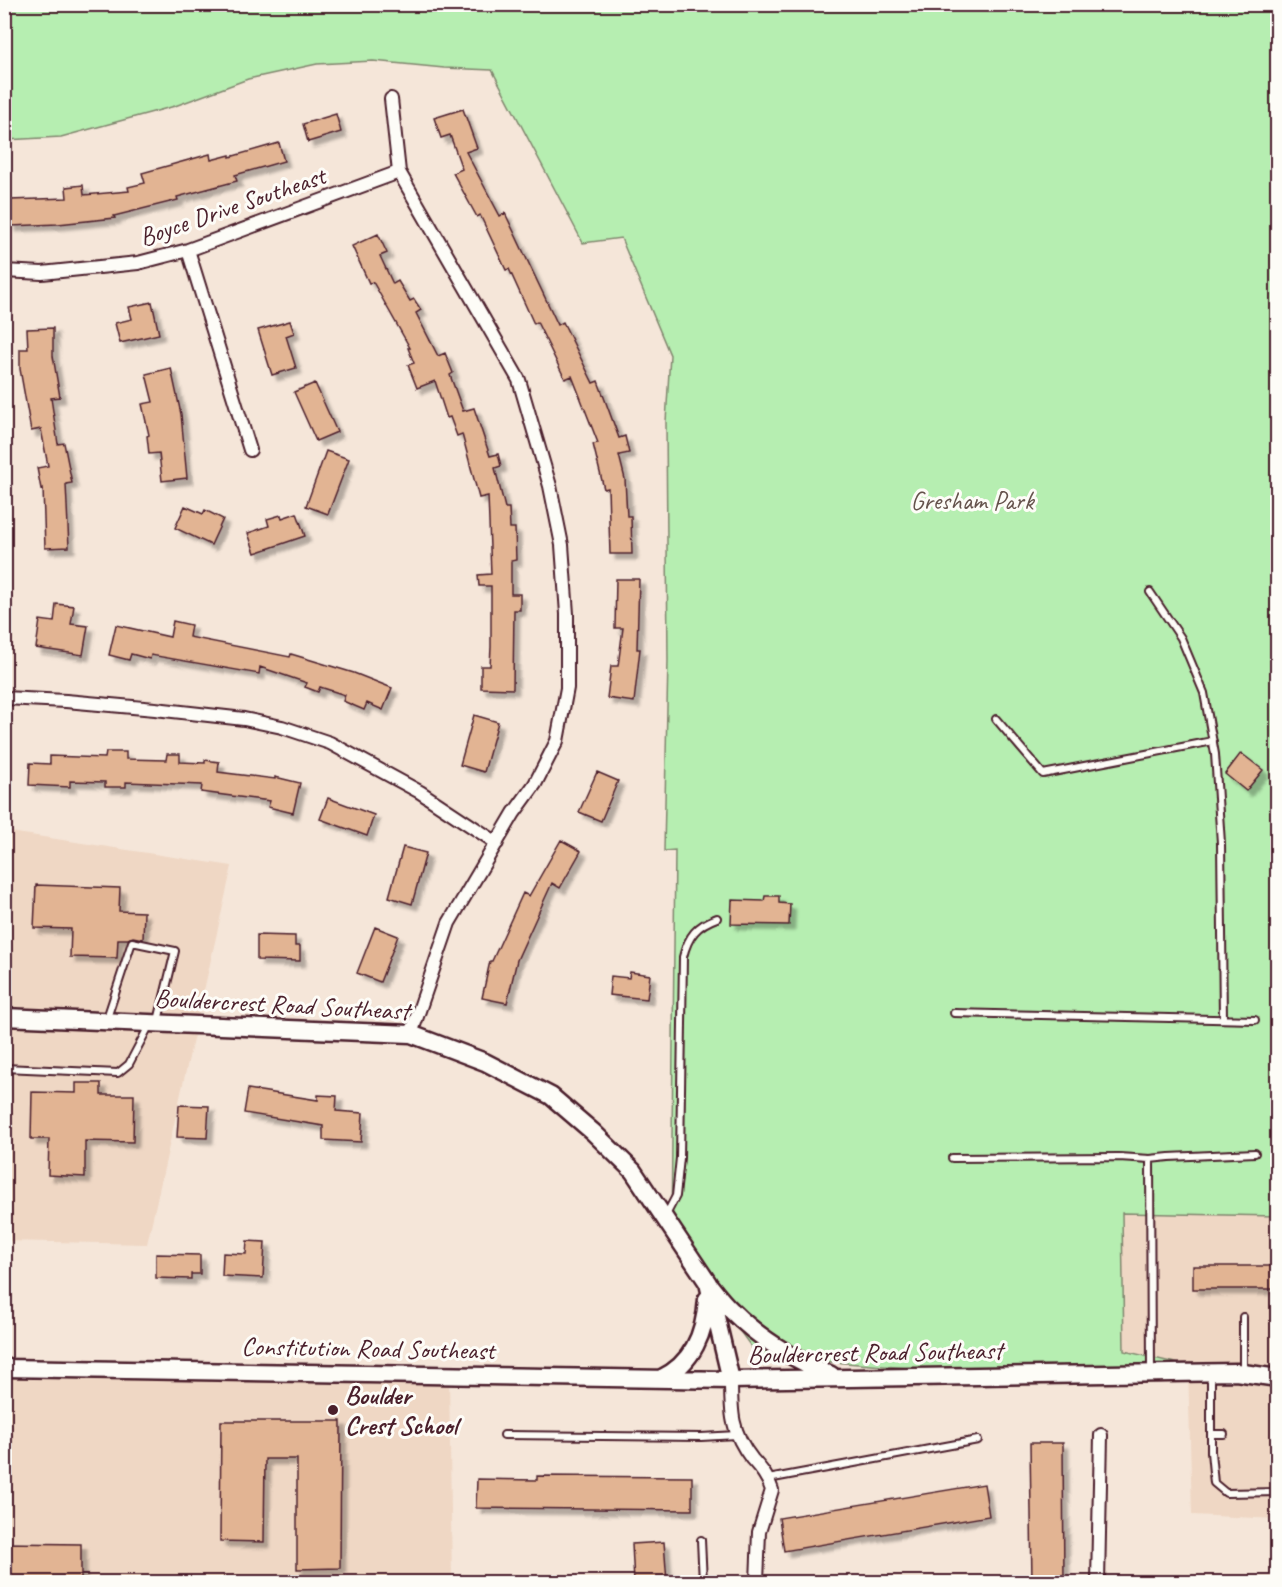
<svg xmlns="http://www.w3.org/2000/svg" width="1282" height="1587" viewBox="0 0 1282 1587" font-family="Caveat,sans-serif">
  <defs>
    <filter id="shadow"><feDropShadow dx="5.5" dy="5.5" stdDeviation="1.5" flood-color="#0004"/></filter>
  </defs>
  <rect width="100%" height="100%" fill="#f5e6d9"/>
  <filter id="ink" filterUnits="userSpaceOnUse"><feTurbulence type="fractalNoise" baseFrequency=".0167" numOctaves="2"/><feDisplacementMap in="SourceGraphic" scale="12" xChannelSelector="R" yChannelSelector="G"/><feConvolveMatrix kernelMatrix="1 2 1 2 8 2 1 2 1" color-interpolation-filters="sRGB"/></filter>
  <g filter="url(#ink)">
    <path fill="#efd7c4" d="M4 831 232 866 147 1244 5 1241Z
      M1122 1212 1277 1216V1519L1192 1515 1188 1366 1124 1351Z
      M5 1368 449 1374 452 1582H5Z"/>
    <path fill="#b6eeb1" stroke="#80866e" stroke-width="1.5" d="M4 5H1277V1216L1122 1213 1124 1351 1188 1366 971 1373 758 1356 671 1237 675 850 664 851 668 660 666 422 670 355 621 238 583 243 492 70 444 68 373 61 317 64 248 79 175 106 61 137 5 140Z"/>
    <path fill="#e2b493" stroke="#4a1f2b" stroke-width="1.5" filter="url(#shadow)" d="M463 109 477 148 466 152 500 216 505 213 558 325 563 322 593 383 598 381 619 438 625 436 629 453 619 455 625 479 627 516H631L632 554H610L608 488 604 489 593 444 598 443 572 376 565 379 537 322 534 324 509 269 506 270 480 215 477 217 453 173 462 169 450 135 441 138 434 118Z
      M336 114 341 132 308 142 303 124Z
      M279 143 284 161 235 175 237 181 177 197 178 200 114 216 115 218 58 224 11 226 10 200 67 198 66 187 83 185 84 195 129 191 128 187 145 183 142 173 210 154 211 160 230 155V157Z
      M378 234 387 253 380 256 393 284 398 281 410 301 414 299 421 310 416 313 438 356 445 353 453 373 450 375 463 411 474 408 490 456 498 454 501 466 495 468 505 508H509L510 528H515L516 560 511 561V594H520V610H514L513 689 481 688V666H490L491 647V586H479L478 575 491 574 488 496 479 498 462 434 457 436 450 417 447 418 435 381 417 388 408 365 414 363 408 348H410L373 282 369 283 352 246Z
      M152 302 159 334 120 343 115 323 132 319 129 307Z
      M290 321 294 333 286 336 296 368 272 375 258 330Z
      M53 328V356L60 397 51 398 58 444 64 443 72 483 66 484 69 547 45 548 43 488 41 489 37 468 48 466 41 429 31 431 20 369V349H28L27 329Z
      M171 368 181 414 187 478 162 481 159 453 149 454 147 436 149 435 142 404 153 402 146 374Z
      M315 383 337 432 316 441 294 392Z
      M326 451 349 459 328 514 306 506Z
      M185 506 203 514 205 510 223 519 211 545 175 528Z
      M297 513 305 536 255 553 248 533 269 526 267 519 281 515 282 518Z
      M616 579H639L637 649H640L634 702 607 698 611 666H618L623 628H615Z
      M56 604 74 606 71 624 88 626 83 655 36 648 40 620 54 622Z
      M173 621 191 625 189 637 290 657 291 654 354 673 392 688 383 710 367 703 364 710 343 701 345 695 320 687 318 692 305 687 307 683 260 667 259 674 151 655 150 659 131 654 129 660 109 655 116 625 170 637Z
      M474 715 498 722 484 772 460 765Z
      M106 752H126V759L166 760 167 754H180V762L205 763V760L219 762 218 772 275 779V777L300 783 293 813 268 807 270 801 201 792 202 785 126 782V787H105V782L70 781V787L29 785 30 763 50 764V756L105 758Z
      M1241 753 1263 770 1246 791 1225 774Z
      M597 772 618 781 601 821 579 812Z
      M328 798 374 815 367 836 320 819Z
      M561 840 581 851 560 888 552 883 517 960 507 1003 482 998 490 961H492L523 893 529 896Z
      M403 847 426 853 412 904 389 897Z
      M36 885 120 888 119 911 144 912 143 939 133 937 128 939H118L117 958 70 957 71 929 34 928Z
      M765 896H779V903L790 904 789 925 731 924 732 900 764 901Z
      M375 927 398 936 380 982 357 973Z
      M257 935 295 936V946H300V961L257 960Z
      M630 972 650 975 647 999 609 995 611 976 629 978Z
      M76 1083H101V1095H134L133 1142 85 1141V1177L48 1175 49 1139H31L32 1092 76 1093Z
      M248 1089 318 1100V1095L337 1096 336 1111 363 1113 361 1142 323 1140V1126L244 1113Z
      M179 1105 209 1106 207 1138 177 1137Z
      M247 1241 265 1242 263 1278 222 1276 223 1253 246 1254Z
      M156 1254 200 1255V1274H191V1279L156 1278Z
      M1193 1266H1278V1289H1193Z
      M221 1421H341L340 1568 297 1569V1459H265L264 1542 220 1541Z
      M1030 1443H1063L1064 1582H1032Z
      M537 1476 692 1477V1510L476 1508 477 1479 537 1480Z
      M984 1484 989 1516 784 1551 779 1518Z
      M664 1542 667 1582H634L632 1544Z
      M4 1543 81 1544V1582H4Z"/>
    <g fill="none" stroke-linecap="round" stroke-linejoin="round">
      <defs>
        <path id="lane" d="M1150 592 1181 638 1204 693 1215 754 1221 843 1223 1019
          M996 719 1043 774 1213 741
          M954 1013 1255 1020
          M106 1021 132 942 175 951 158 1021
          M4 1068 118 1073 129 1064 149 1026
          M952 1158 1119 1157 1150 1159
          M665 1217 676 1196 680 1158 683 957C688 936 697 925 717 918
          M1151 1372 1150 1159 1169 1157 1255 1153
          M1211 1373V1452L1214 1483 1226 1493 1278 1492
          M1243 1373V1317
          M1211 1434H1224
          M504 1435 701 1437 737 1435
          M768 1479 978 1440
          M701 1540 703 1582"/>
        <path id="street" d="M391 99 399 172 519 380 550 486 562 545 567 614V688L557 741 535 784 514 813 449 923 411 1034
          M188 250 250 450
          M4 271 42 273 138 263 188 250 399 172
          M4 698 66 701 155 709 244 719 282 727 330 743 420 792 497 843
          M731 1380C731 1412 731 1432 752 1459 761 1469 768 1477 772 1490L759 1532 757 1582
          M1098 1582 1101 1435"/>
        <path id="secondary" d="M4 1017 411 1034 485 1062 551 1096 593 1132 633 1171 708 1283 731 1380
          M710 1286C717 1295 724 1304 732 1311 759 1338 795 1360 831 1375
          M4 1368 731 1380 1236 1372 1278 1378
          M662 1378C693 1363 705 1332 707 1299"/>
      </defs>
      <use href="#lane" stroke="#4a1f2b" stroke-width="10"/>
      <use href="#street" stroke="#4a1f2b" stroke-width="16"/>
      <use href="#secondary" stroke="#4a1f2b" stroke-width="21"/>
      <use href="#lane" stroke="#fdfcf7" stroke-width="6"/>
      <use href="#street" stroke="#fdfcf7" stroke-width="12"/>
      <use href="#secondary" stroke="#fdfcf7" stroke-width="16"/>
    </g>
  </g>
  <circle fill="#4a1f2b" stroke="#fdfcf7" stroke-width="2" cx="333" cy="1410" r="6"/>
  <g text-anchor="middle" stroke-width="6" stroke-linejoin="round" paint-order="stroke">
    <g font-size="26" fill="#4a1f2b" stroke="#fdfcf7">
      <text transform="translate(232 206) rotate(-19)" y="9">Boyce Drive Southeast</text>
      <text transform="translate(282 1004) rotate(3)" y="9">Bouldercrest Road Southeast</text>
      <text transform="translate(368 1348) rotate(1)" y="9">Constitution Road Southeast</text>
      <text transform="translate(875 1352) rotate(-1)" y="9">Bouldercrest Road Southeast</text>
    </g>
    <g font-size="26" fill="#65534c" stroke="#fdfcf7">
      <text x="972" y="509">Gresham Park</text>
    </g>
    <g font-size="26" font-weight="bold" fill="#4a1f2b" stroke="#fdfcf7" text-anchor="start">
      <text x="345" y="1404">Boulder<tspan x="345" dy="30">Crest School</tspan></text>
    </g>
  </g>
  <rect width="1282" height="1587" fill="none" stroke="#fdfcf7" stroke-width="24"/>
  <rect x="12" y="12" width="1258" height="1563" fill="none" stroke="#4a1f2b" stroke-width="2" filter="url(#ink)"/>
</svg>
